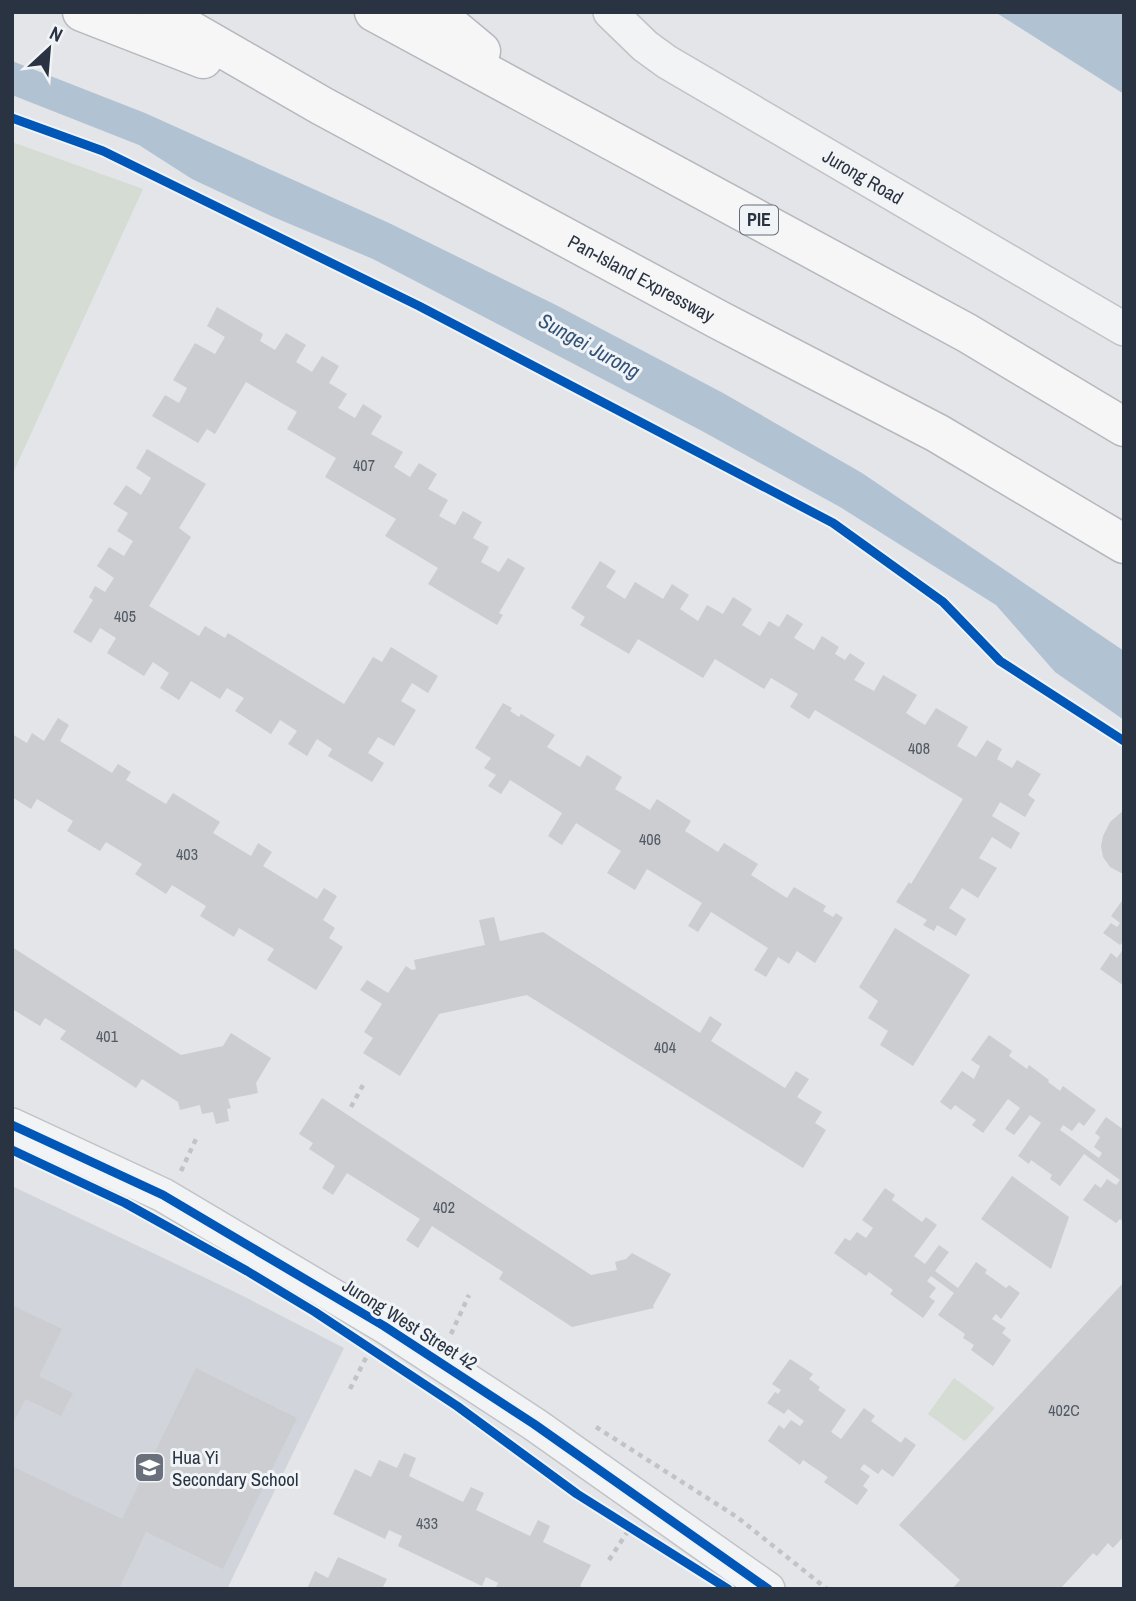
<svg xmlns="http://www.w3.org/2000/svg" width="1136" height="1601" viewBox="0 0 1136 1601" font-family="'Archivo Narrow',sans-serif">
  <rect width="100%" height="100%" fill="#e3e5e8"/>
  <path fill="#d1d5db" d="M12 1186 237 1293 344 1348 227 1589H12Z"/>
  <path fill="#d4dcd3" d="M12 142 143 189 12 475Z
    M954 1378 995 1408 965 1441 928 1414Z"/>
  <path fill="#b1c2d3" d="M995 12H1124V94Z
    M12 61 145 113 389 223 556 305 723 393 862 473 1124 651V720L1055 672 996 605 840 507 702 431 373 259 271 216 192 179 139 145 12 95Z"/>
  <path fill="#cbcdd0" d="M217 307 263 334 260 341 275 350 286 333 306 345 296 362 312 372 322 356 339 366 329 383 347 394 338 408 355 418 363 404 382 416 371 434 403 452 394 467 410 477 419 463 437 474 428 489 448 500 439 516 455 525 463 511 482 522 473 538 489 547 481 562 499 572 508 558 525 568 499 613 503 615 497 625 428 584 438 568 385 536 396 519 325 477 336 458 287 429 297 412 246 382 215 434 207 429 198 443 152 416 165 395 179 403 187 388 173 380 195 343 215 354 225 337 207 326Z
    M147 449 206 484 179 528 191 537 149 606 199 636 205 626 225 638 228 633 344 704 373 657 382 662 391 647 438 676 428 693 412 683 401 701 416 710 394 746 378 737 368 753 384 763 372 782 328 756 332 749 317 739 307 756 288 744 297 731 280 720 271 734 235 711 244 698 227 688 220 699 191 681 179 700 160 688 169 673 153 662 144 676 107 653 116 638 100 628 91 643 73 632 93 600 89 597 95 586 105 592 114 578 97 566 109 547 124 556 133 541 117 531 128 513 113 504 126 485 141 495 151 478 136 468Z
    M600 561 616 571 606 587 625 599 635 582 663 599 672 584 689 595 680 609 698 621 707 605 723 614 733 597 752 609 742 625 760 636 769 621 779 627 787 614 803 624 794 638 814 650 822 636 839 647 835 654 845 660 850 653 865 663 854 680 874 691 883 675 917 695 906 713 925 725 936 708 968 727 957 746 976 757 987 740 1002 749 997 759 1012 768 1017 760 1041 774 1028 795 1035 800 1025 817 1000 802 992 816 1020 833 1011 849 992 837 979 858 997 868 978 898 962 888 949 908 966 919 956 936 937 925 934 931 923 925 927 920 896 902 909 882 911 884 963 799 815 710 809 719 790 707 798 694 771 678 764 689 715 659 703 678 638 639 629 654 580 625 585 617 571 608Z
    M503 703 512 708 510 711 519 717 521 714 555 735 547 747 580 767 587 755 622 777 615 789 650 810 657 799 691 821 685 831 718 852 724 843 758 864 751 875 787 898 794 887 826 906 823 911 833 917 836 913 843 918 815 963 797 951 789 964 778 957 766 977 754 970 768 948 711 912 698 932 688 926 702 903 647 869 635 890 607 873 621 851 576 823 562 845 548 836 562 813 510 780 501 794 488 786 496 775 484 768 491 758 475 748Z
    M58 718 69 725 60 741 112 773 118 764 131 772 126 780 166 804 173 793 220 822 213 833 251 856 258 843 272 852 263 866 317 899 324 888 337 896 323 920 335 928 329 938 343 947 316 990 267 960 274 949 239 928 234 937 200 916 206 906 172 885 166 894 135 874 142 864 106 842 100 851 67 831 73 821 37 799 31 809 12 797V734L27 743 32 733 44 741Z
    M1124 810V873H1121L1110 867 1103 857 1101 846 1103 836 1110 822Z
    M1124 898V941L1120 945 1103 933 1111 923 1117 927 1120 923 1111 916Z
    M494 917 500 941 543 932 700 1033 710 1016 722 1024 711 1041 785 1088 796 1071 809 1079 797 1097 822 1112 815 1123 826 1130 803 1168 527 995 439 1014 400 1076 363 1053 373 1038 364 1032 382 1004 360 990 367 980 388 993 406 966 412 970 416 969 414 960 485 945 479 920Z
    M895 928 970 975 913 1066 880 1045 888 1031 868 1018 878 1001 859 987Z
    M12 947 181 1055 223 1046 231 1033 271 1058 256 1083 258 1093 228 1099 231 1108 227 1109 229 1121 216 1124 213 1112 202 1114 200 1105 180 1110 178 1102 142 1079 136 1088 60 1039 66 1031 45 1018 40 1026 14 1010 12 1013Z
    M1124 948V986L1100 969 1111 953 1117 958Z
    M989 1035 1012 1051 1009 1056 1027 1069 1029 1065 1049 1080 1048 1082 1060 1091 1063 1086 1096 1110 1084 1126 1079 1122 1072 1131 1063 1125 1060 1130 1099 1158 1102 1153 1094 1147 1100 1137 1095 1133 1106 1117 1124 1130V1222L1120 1219 1116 1223 1083 1200 1095 1184 1101 1188 1107 1179 1116 1185 1120 1180 1084 1154 1060 1186 1050 1179 1052 1175 1031 1160 1029 1164 1018 1156 1041 1123 1030 1115 1014 1135 1005 1129 1020 1108 1008 1099 983 1133 972 1125 976 1120 955 1105 951 1110 940 1102 962 1071 974 1079 980 1066 971 1060Z
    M322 1098 591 1275 617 1270 615 1262 626 1259 632 1253 671 1274 653 1306 654 1308 572 1327 499 1279 503 1272 432 1226 418 1248 406 1240 420 1219 347 1173 333 1195 322 1188 335 1166 309 1149 313 1143 299 1134Z
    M1012 1176 1069 1217 1051 1269 981 1219Z
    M885 1188 895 1195 892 1200 922 1222 926 1217 937 1225 914 1256 925 1264 939 1245 949 1252 935 1271 958 1288 976 1262 987 1270 985 1273 1006 1288 1009 1285 1020 1293 1001 1319 996 1314 992 1319 1006 1328 1002 1333 1011 1340 993 1366 971 1350 974 1345 963 1338 965 1334 938 1315 954 1293 931 1276 927 1281 936 1288 929 1297 935 1301 923 1318 890 1294 893 1290 869 1272 866 1276 834 1253 845 1238 850 1241 857 1232 866 1238 873 1228 862 1220Z
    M1124 1282V1536L1113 1548 1108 1543 1097 1556 1093 1553 1060 1589H952L960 1580 899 1525Z
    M12 1305 62 1329 39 1376 73 1393 61 1416 26 1399 12 1425Z
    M790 1359 813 1374 809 1379 820 1387 818 1390 846 1410 831 1432 841 1439 864 1408 875 1416 871 1421 901 1443 905 1437 916 1445 893 1477 882 1469 878 1474 864 1464 860 1469 870 1476 863 1486 868 1490 857 1505 824 1482 828 1477 803 1460 800 1465 768 1441 779 1425 784 1429 791 1420 800 1426 804 1421 788 1409 784 1414 767 1403 775 1392 778 1394 781 1390 772 1384Z
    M196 1368 297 1418 223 1569 146 1532 119 1589H12V1466L122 1519Z
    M404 1453 416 1458 409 1476 463 1502 471 1487 484 1493 476 1510 530 1536 538 1520 550 1526 543 1542 591 1565 580 1586 586 1589H495L498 1583 486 1577 482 1586 398 1546 402 1536 389 1530 385 1539 333 1514 355 1469 371 1477 379 1460 397 1468Z
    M338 1557 387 1579 382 1589H307L315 1571 328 1578Z"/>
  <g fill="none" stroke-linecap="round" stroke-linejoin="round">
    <defs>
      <g id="minor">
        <path id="s1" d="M610 12 645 46 667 62 1124 329"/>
        <path d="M12 1125 163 1195 384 1326 534 1424 768 1589"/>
      </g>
      <g id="highway">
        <path d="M82 12 203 59"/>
        <path id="s2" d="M159 12 322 106 719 320 937 433 1124 544"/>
        <path d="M374 12 967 333 1124 427"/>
        <path d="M434 12 481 51"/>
      </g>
    </defs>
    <use href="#minor" stroke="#c1c3c6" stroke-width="36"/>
    <use href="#highway" stroke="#b5b8bd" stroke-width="41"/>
    <path stroke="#c2c3c8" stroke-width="4.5" stroke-dasharray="5 5" stroke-linecap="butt" d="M12 118 103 151 419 306 833 523 943 602 1000 661 1124 741
      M351 1107 363 1085
      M181 1171 196 1139
      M451 1334 469 1295
      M350 1389 369 1352
      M596 1427 737 1517 827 1589
      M609 1560 630 1528"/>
    <use href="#minor" stroke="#f2f3f5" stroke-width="33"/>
    <use href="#highway" stroke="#f6f6f7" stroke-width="38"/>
    <defs>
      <path id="cycleway" d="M12 118 103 151 419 306 833 523 943 602 1000 661 1124 741
        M12 1125 163 1195 384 1326 534 1424 768 1589
        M12 1150 125 1203 247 1271 315 1312 457 1406 577 1494 728 1589"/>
    </defs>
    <use href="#cycleway" stroke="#f1f4f7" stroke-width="13"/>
    <use href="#cycleway" stroke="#0057b8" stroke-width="9"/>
  </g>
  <defs>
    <symbol id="school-square" viewBox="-11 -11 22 22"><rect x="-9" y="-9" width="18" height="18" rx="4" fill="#6a717c" stroke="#f1f4f7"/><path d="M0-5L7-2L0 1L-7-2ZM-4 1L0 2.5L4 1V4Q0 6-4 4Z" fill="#fff"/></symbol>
  </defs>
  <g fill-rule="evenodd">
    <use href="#school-square" x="132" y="1450" width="35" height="35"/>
  </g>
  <g text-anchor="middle" stroke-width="6" stroke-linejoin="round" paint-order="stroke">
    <g font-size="16" fill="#525a66">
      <text x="364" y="471">407</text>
      <text x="125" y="622">405</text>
      <text x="919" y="754">408</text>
      <text x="650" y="845">406</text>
      <text x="187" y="860">403</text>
      <text x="107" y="1042">401</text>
      <text x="665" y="1053">404</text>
      <text x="444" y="1213">402</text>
      <text x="1064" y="1416">402C</text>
      <text x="427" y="1529">433</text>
    </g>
    <rect fill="#f1f4f7" stroke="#656d78" stroke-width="2" x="740" y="205.5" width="38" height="29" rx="5"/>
    <g font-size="18" font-weight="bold" fill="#293342">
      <text x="759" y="226">PIE</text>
    </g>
    <g font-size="19" fill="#293342" stroke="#f1f4f7">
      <text dy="7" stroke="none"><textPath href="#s1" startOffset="303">Jurong Road</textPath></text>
      <text dy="7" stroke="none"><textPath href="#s2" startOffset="551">Pan-Island Expressway</textPath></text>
      <text transform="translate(410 1324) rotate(32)" y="7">Jurong West Street 42</text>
    </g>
    <g font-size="19" fill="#293342" stroke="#f1f4f7" text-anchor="start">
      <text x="172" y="1464">Hua Yi<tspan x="172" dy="22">Secondary School</tspan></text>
    </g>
    <g font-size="21" font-style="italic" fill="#335275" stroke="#f1f4f7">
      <text transform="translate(589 346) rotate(29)" y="7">Sungei Jurong</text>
    </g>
  </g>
  <rect width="1136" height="1601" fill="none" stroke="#293342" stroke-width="28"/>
  <g transform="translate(49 49) rotate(26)" stroke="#f1f4f7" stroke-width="5" paint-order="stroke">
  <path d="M0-5L12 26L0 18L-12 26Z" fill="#293342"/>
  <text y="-10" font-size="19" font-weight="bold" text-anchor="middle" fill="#293342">N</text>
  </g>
</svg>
